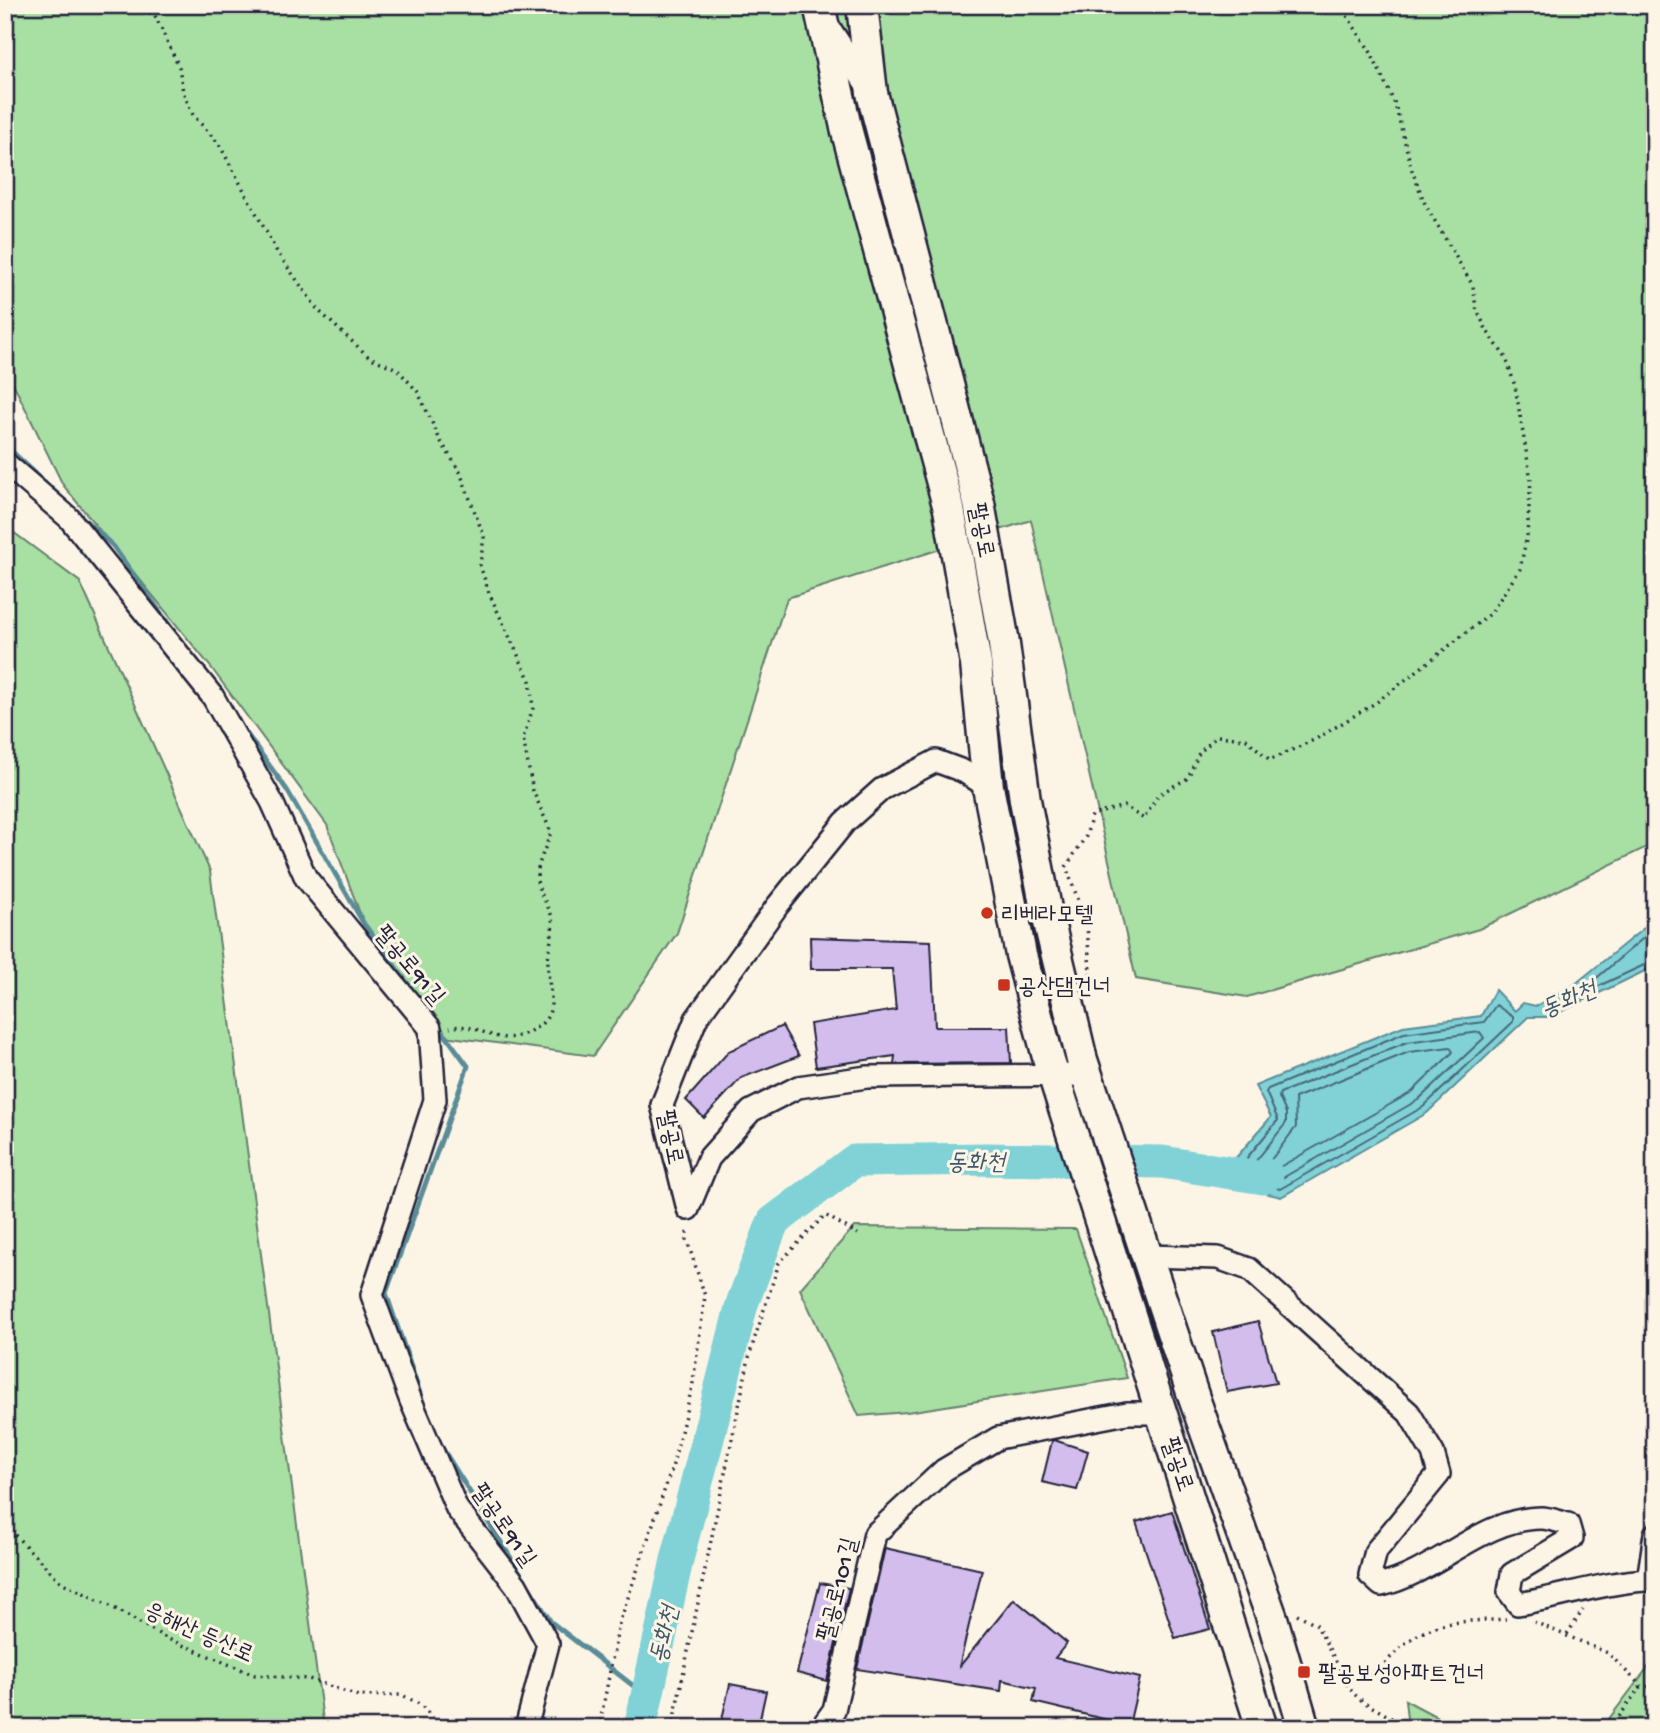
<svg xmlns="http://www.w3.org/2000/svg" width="1660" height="1733" viewBox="0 0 1660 1733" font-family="'Gochi Hand','Poor Story',sans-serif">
  <rect width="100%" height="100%" fill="#fcf5e5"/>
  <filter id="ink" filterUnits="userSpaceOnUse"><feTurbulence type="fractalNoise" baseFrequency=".0143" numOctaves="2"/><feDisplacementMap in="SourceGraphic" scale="14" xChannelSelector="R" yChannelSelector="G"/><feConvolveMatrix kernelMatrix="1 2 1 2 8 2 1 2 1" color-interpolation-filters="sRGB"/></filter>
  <g filter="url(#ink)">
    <path fill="#a8dfa3" stroke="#65806f" stroke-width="2" d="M5 5H1655V843L1479 929 1247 997 1136 979 1031 520 787 598 677 933 593 1056 444 1036 364 924 327 825 210 666 63 485 5 367Z
      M5 526 80 582 210 871 324 1728H5Z
      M854 1227 1076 1229 1127 1378 907 1412 859 1416 800 1289Z
      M1655 1658V1728H1602Z
      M1405 1700 1458 1728H1408Z"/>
    <path fill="#80d2d6" stroke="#5a8c98" stroke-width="2" d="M1655 919V966L1550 1017H1528L1427 1113 1281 1197 1216 1181 1271 1117 1255 1086 1403 1026 1481 1016 1495 990 1515 1011 1523 1003 1536 1006 1574 985Z"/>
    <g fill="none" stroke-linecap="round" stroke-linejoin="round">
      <path stroke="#486879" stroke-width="2" d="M1655 928 1585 988 1590 990 1655 960
        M1496 1005 1513 1017V1022L1423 1107 1280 1189 1232 1176 1278 1120 1266 1092 1268 1089 1404 1033 1484 1022Z
        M1480 1032 1484 1038 1418 1100 1279 1180 1248 1171 1286 1123V1113L1279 1097 1280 1093 1407 1042Z
        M1450 1047 1453 1052 1412 1092 1278 1168 1267 1165 1296 1127 1295 1098 1409 1052Z"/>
      <path stroke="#5a8c98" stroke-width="5" d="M5 445 113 546 178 637
        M236 719 287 790 364 924 416 995
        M424 1405 386 1293 468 1066 438 1025
        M441 1446 551 1622 649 1698"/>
      <path stroke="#80d2d6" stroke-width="33" d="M640 1728 677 1560 742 1304 773 1222 854 1161 987 1159 1162 1162 1263 1178 1267 1175"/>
    </g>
    <path fill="#d2bded" stroke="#22223b" stroke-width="2" d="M810 937 931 941 935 1027H1009L1011 1063 894 1064 895 1056 816 1067 810 1024 896 1010 892 969H811Z
      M782 1026 799 1056 741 1078 704 1118 686 1100 729 1051Z
      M1258 1321 1276 1383 1227 1392 1213 1332Z
      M1054 1440 1088 1451 1077 1490 1042 1482 1052 1441Z
      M1172 1511 1210 1629 1175 1638 1136 1522Z
      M885 1548 982 1570 959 1667 1014 1599 1067 1643 1055 1658 1140 1678 1129 1725 1033 1702 1036 1688 1002 1680 1001 1691 857 1669Z
      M820 1583 849 1588 827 1681 797 1673Z
      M730 1684 766 1691 758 1728H720Z"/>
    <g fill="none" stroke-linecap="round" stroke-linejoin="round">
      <defs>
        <path id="street" d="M830 29 870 90
          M5 463 69 518 213 697 272 802 306 878 430 1028 435 1100 372 1295 411 1401 457 1509 516 1585 548 1644 526 1728
          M988 787 963 771 936 761 882 789 845 822 778 905 696 1019 662 1105 688 1209 709 1158 751 1111 798 1087 867 1077 1087 1075
          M1146 1256 1218 1258 1249 1269 1409 1413 1433 1453 1439 1474 1376 1551 1370 1575 1381 1585C1437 1572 1482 1518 1541 1518 1550 1518 1560 1522 1568 1524L1572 1538 1512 1574 1509 1592 1518 1604C1562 1597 1604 1582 1648 1580L1655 1534
          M821 1728 834 1710 875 1534 944 1470 998 1438 1127 1413H1161"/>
        <path id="secondary" d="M819 5 847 132 949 509 976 664 988 787 1021 955 1049 1061 1262 1728
          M862 5 872 93 979 503 1003 637 1025 800 1047 914 1082 1060 1194 1398 1272 1618 1304 1728"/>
      </defs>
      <use href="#street" stroke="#22223b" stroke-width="26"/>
      <use href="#secondary" stroke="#22223b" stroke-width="35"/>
      <path stroke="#22223b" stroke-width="3.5" stroke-dasharray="2 5" stroke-linecap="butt" d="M147 5 151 7 179 67 183 92 193 115 219 144 277 252 318 310 369 357 397 369 418 392 440 440 460 472 484 537 480 565 489 593 530 681 533 708 523 738 533 791 551 832C547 845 537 863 537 878 537 892 549 904 552 918 554 929 549 948 548 960 546 994 567 1018 521 1035 491 1046 478 1020 450 1028
        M1091 989 1087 924 1066 867 1086 836 1092 815 1124 806 1144 819 1158 795 1188 778 1199 753 1217 736 1246 739 1270 760 1316 739 1377 702 1490 614 1520 569 1527 535 1531 480 1515 386 1506 358 1487 331 1476 308 1473 286 1425 204 1412 170 1395 104 1370 51 1340 5
        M5 1525 61 1582 112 1607 168 1639 255 1675 309 1679 358 1696 402 1695 421 1705 442 1728
        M1297 1614 1316 1624 1343 1675 1359 1679C1385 1670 1390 1654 1410 1640 1441 1618 1471 1622 1506 1619
        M1534 1622 1608 1653 1641 1686 1655 1687
        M1567 1634 1583 1610
        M1344 1677C1354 1706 1383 1707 1403 1728
        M599 1728 619 1624 672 1468 693 1383 705 1296 687 1240V1229
        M672 1728 750 1353 779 1263 825 1215 858 1234
        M1611 1728 1641 1686"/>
      <use href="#street" stroke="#fcf5e5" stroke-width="21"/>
      <use href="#secondary" stroke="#fcf5e5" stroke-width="30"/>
    </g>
  </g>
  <g fill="#c8321e" stroke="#fcf5e5" stroke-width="2.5">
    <circle cx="987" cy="913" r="7"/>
    <rect x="997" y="978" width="14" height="14" rx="3.5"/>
    <rect x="1297" y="1665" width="14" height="14" rx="3.5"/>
  </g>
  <g text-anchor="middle" stroke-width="6" stroke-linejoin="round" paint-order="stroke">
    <g font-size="23" fill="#22223b" stroke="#fcf5e5">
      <text transform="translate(983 530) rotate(79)" y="8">팔공로</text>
      <text transform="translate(411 964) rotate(50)" y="8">팔공로91길</text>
      <text transform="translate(672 1137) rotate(79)" y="8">팔공로</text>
      <text transform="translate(1179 1464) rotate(71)" y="8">팔공로</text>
      <text transform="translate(505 1524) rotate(55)" y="8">팔공로91길</text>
      <text transform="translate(836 1589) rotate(-76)" y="8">팔공로101길</text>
      <text transform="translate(200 1631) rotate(24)" y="8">응해산 등산로</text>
    </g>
    <g font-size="23" fill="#22223b" stroke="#fcf5e5" text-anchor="start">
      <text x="1001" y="921">리베라모텔</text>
      <text x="1018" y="993">공산댐건너</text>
      <text x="1318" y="1680">팔공보성아파트건너</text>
    </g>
    <g font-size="24" font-style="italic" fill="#3e576a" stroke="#fcf5e5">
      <text transform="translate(1568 998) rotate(-23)" y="8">동화천</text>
      <text x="976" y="1169">동화천</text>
      <text transform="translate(663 1634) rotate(-77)" y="8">동화천</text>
    </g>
  </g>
  <rect width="1660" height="1733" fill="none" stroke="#fcf5e5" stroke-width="28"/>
  <rect x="14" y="14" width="1632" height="1705" fill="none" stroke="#22223b" stroke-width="2.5" filter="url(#ink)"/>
</svg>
